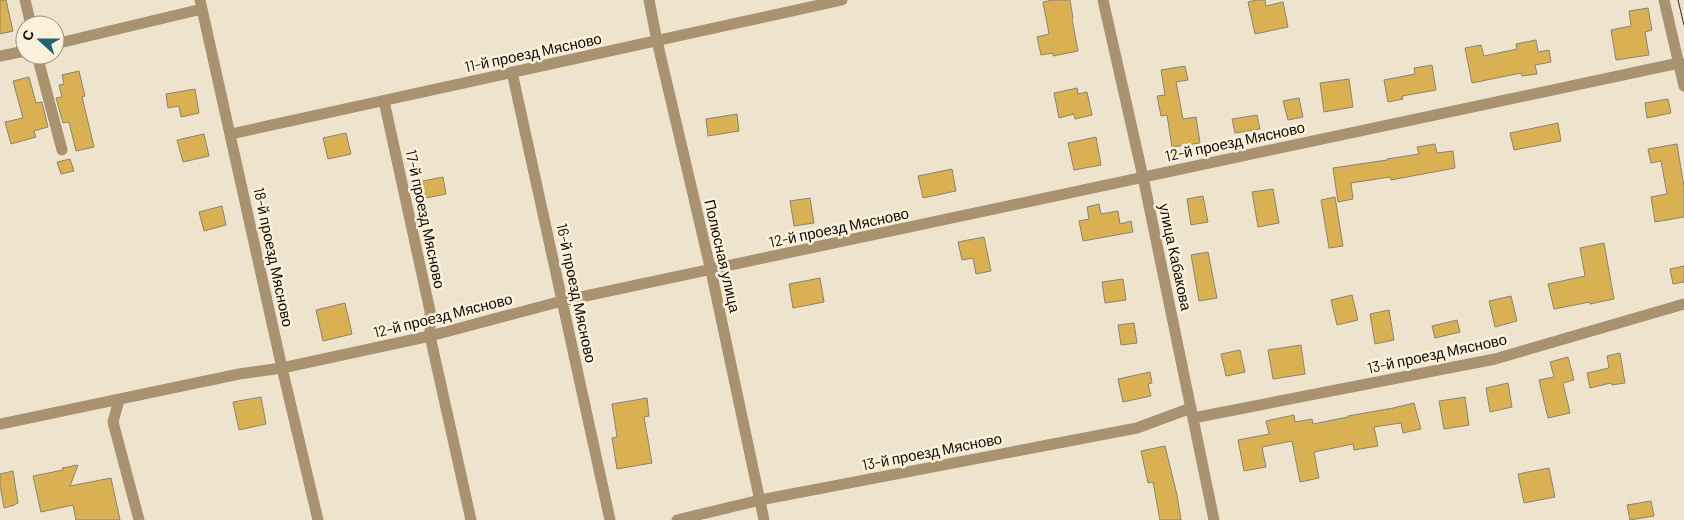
<svg xmlns="http://www.w3.org/2000/svg" width="1684" height="520" viewBox="0 0 1684 520" font-family="Barlow,sans-serif">
  <rect width="100%" height="100%" fill="#eee4ce"/>
  <path fill="#d9b052" stroke="#8d8470" d="M0 0H6L13 31 0 34Z
    M1053 0H1070L1073 18 1072 19 1078 51 1053 56V53L1041 55 1037 37 1049 34 1043 2Z
    M1256 0H1265L1266 6 1283 2 1288 27 1255 34 1248 2Z
    M1648 8 1652 30 1645 32 1649 55 1616 60 1611 30 1631 26 1629 11Z
    M1536 40 1538 52 1549 50 1551 62 1535 65 1537 74 1522 76 1521 73 1472 83 1465 48 1481 45 1484 56 1517 49 1516 44Z
    M1432 65 1436 90 1402 96 1403 99 1388 102 1384 80 1415 74 1414 68Z
    M1185 66 1188 80 1176 82 1183 119 1196 117 1200 143 1172 147 1167 115 1161 116 1157 96 1165 95 1161 70Z
    M79 71 85 96 82 97 94 147 76 151 69 122 63 123 56 98 62 97 59 85 64 84 62 75Z
    M29 77 36 103 42 102 48 127 34 131 36 137 11 144 5 122 23 118 13 81Z
    M1349 79 1353 107 1324 112 1320 83Z
    M1077 88 1078 94 1087 92 1092 115 1075 119 1074 114 1059 118 1054 93Z
    M195 89 199 113 181 117 179 106 168 108 166 94Z
    M1299 98 1303 117 1288 120 1283 101Z
    M1668 99 1671 113 1647 118 1645 103Z
    M737 114 739 131 708 136 706 119Z
    M1257 115 1260 129 1235 133 1232 119Z
    M1558 123 1561 141 1514 150 1510 133Z
    M346 133 351 154 328 159 323 138Z
    M204 134 209 156 183 162 177 140Z
    M1096 137 1101 165 1074 170 1068 143Z
    M1435 144 1437 153 1453 151 1455 168 1391 180 1390 177 1351 183 1353 199 1338 202 1333 168 1387 160V159L1419 154 1417 147Z
    M1677 144 1684 187V217L1655 222 1651 197 1667 194 1661 161 1651 163 1648 149Z
    M70 159 74 171 61 174 57 162Z
    M952 169 956 191 923 198 918 176Z
    M443 177 446 194 416 200 413 183Z
    M1273 189 1279 223 1258 227 1252 192Z
    M1203 196 1208 222 1191 225 1187 199Z
    M1335 197 1343 246 1329 248 1321 200Z
    M810 198 814 223 794 226 790 201Z
    M1099 204 1101 214 1118 211 1120 224 1131 221 1133 232 1083 241 1079 221 1089 219 1087 207Z
    M222 206 226 225 204 231 199 212Z
    M984 237 991 271 976 274 973 258 962 260 958 242Z
    M1604 243 1614 299 1590 304V302L1554 309 1548 284 1585 276 1580 248Z
    M1208 252 1217 298 1199 301 1191 255Z
    M1684 266V282L1673 284 1670 269Z
    M820 278 824 302 793 308 789 284Z
    M1123 279 1126 300 1105 303 1102 282Z
    M1352 295 1358 320 1337 325 1331 300Z
    M1511 296 1517 321 1495 327 1489 301Z
    M345 303 352 334 323 341 316 310Z
    M1389 310 1394 340 1375 344 1370 314Z
    M1457 320 1460 332 1435 338 1432 326Z
    M1134 323 1137 343 1121 345 1118 325Z
    M1301 345 1305 374 1273 379 1268 350Z
    M1240 350 1245 372 1226 376 1221 354Z
    M1620 353 1625 383 1612 385 1611 383 1590 388 1587 373 1609 368 1607 356Z
    M1568 357 1574 380 1563 383 1570 413 1548 418 1539 380 1554 377 1550 362Z
    M1150 372 1152 383 1148 384 1151 396 1123 402 1118 379Z
    M1508 383 1512 407 1490 412 1486 388Z
    M261 397 266 424 239 430 233 402Z
    M1465 397 1469 425 1444 429 1439 401Z
    M647 398 649 416 644 417 652 463 617 469 612 438 617 437 612 404Z
    M1414 403 1421 429 1403 433 1401 423 1374 427 1378 446 1354 450 1353 444 1314 452 1319 478 1300 482 1292 441 1262 447 1266 467 1244 471 1238 440 1269 434 1266 421 1294 415 1295 422 1312 419 1313 424 1348 417V416L1393 408Z
    M1165 446 1177 495 1181 520H1160L1153 482 1148 483 1141 451Z
    M78 465 70 486 111 478 120 520H76L73 505 41 512 33 476 63 470 62 468Z
    M1549 468 1555 497 1524 503 1518 474Z
    M13 471 18 503 15 504V505L4 508 0 485V474Z
    M1651 501 1654 516 1630 520 1627 505Z"/>
  <g fill="none" stroke-linecap="round" stroke-linejoin="round">
    <path stroke="#a99270" stroke-width="11" d="M25 0 31 25
      M200 0 282 368 318 520
      M649 0 657 41 711 271 764 520
      M1103 0 1143 177 1214 520
      M1664 0 1684 86
      M55 44 202 9
      M37 55 62 150
      M0 56 25 51
      M512 72 610 520
      M384 101 430 311V336L471 520
      M231 134 842 0
      M119 400 113 422 139 520
      M1193 418 1495 359 1684 304
      M0 424 239 374 282 368 430 336 562 301 1679 63 1684 64
      M677 520 760 500 1137 428 1191 408"/>
    <path stroke="#2d2921" stroke-width="1" d="M1678 0 1684 25"/>
  </g>
  <g text-anchor="middle" stroke-width="5" stroke-linejoin="round" paint-order="stroke">
    <g font-size="15" fill="#0e0b05" stroke="#fbf1db">
      <text transform="translate(533 53) rotate(-12)" y="5">11-й проезд Мясново</text>
      <text transform="translate(1235 142) rotate(-12)" y="5">12-й проезд Мясново</text>
      <text transform="translate(425 219) rotate(78)" y="5">17-й проезд Мясново</text>
      <text transform="translate(839 228) rotate(-12)" y="5">12-й проезд Мясново</text>
      <text transform="translate(722 256) rotate(77)" y="5">Полюсная улица</text>
      <text transform="translate(273 257) rotate(78)" y="5">18-й проезд Мясново</text>
      <text transform="translate(1175 257) rotate(78)" y="5">улица Кабакова</text>
      <text transform="translate(576 293) rotate(78)" y="5">16-й проезд Мясново</text>
      <text transform="translate(443 316) rotate(-14)" y="5">12-й проезд Мясново</text>
      <text transform="translate(1437 354) rotate(-12)" y="5">13-й проезд Мясново</text>
      <text transform="translate(932 452) rotate(-11)" y="5">13-й проезд Мясново</text>
    </g>
  </g>
  <g transform="translate(40 40) rotate(291)"><circle r="24" fill="#fbf1db" stroke="#9c9585"/>
  <path d="M0-4L9 19L0 12L-9 19Z" fill="#206376"/>
  <text y="-8" font-size="14" font-weight="bold" text-anchor="middle" fill="#0e0b05">С</text>
  </g>
</svg>
